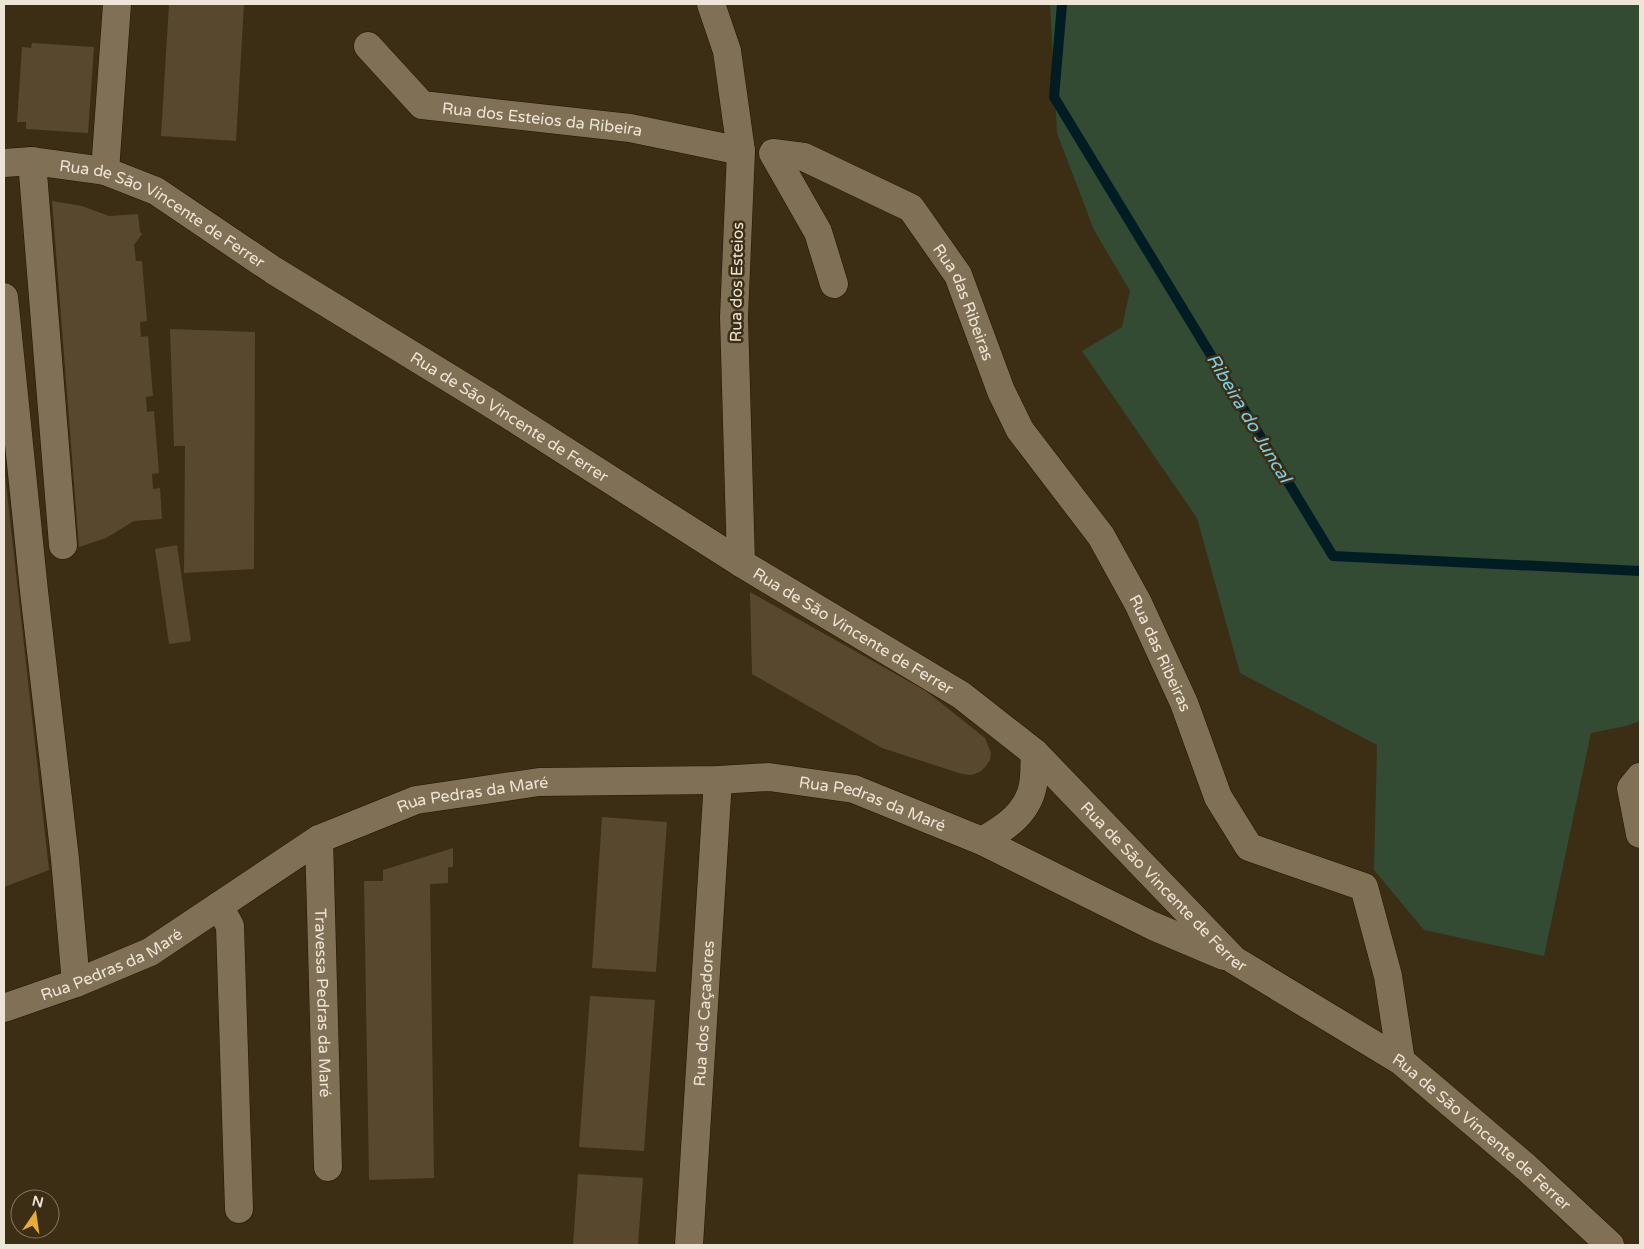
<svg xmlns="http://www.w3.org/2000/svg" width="1644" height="1249" viewBox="0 0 1644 1249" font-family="'Varela Round',sans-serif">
  <rect width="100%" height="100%" fill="#3c2e14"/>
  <path fill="#324b32" d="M1050 4H1640V721L1626 726 1591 733 1544 956 1424 930 1374 870 1377 745 1240 673 1197 518 1082 351 1122 327 1130 291 1094 230 1057 133Z"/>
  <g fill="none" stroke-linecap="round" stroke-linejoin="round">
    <path stroke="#021c24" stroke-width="10" d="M1062 4 1054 97 1333 556 1640 571"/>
  </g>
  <path fill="#57482e" d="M169 4H244L236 141 161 136Z
    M32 43 94 47 88 133 26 129V122H17L22 47 31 48Z
    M52 201 82 206 109 216 138 214 140 232 142 234 134 245 136 261H142L147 321 140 322 141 337 148 336 153 396 146 397 147 412 154 411 159 473 152 474 153 489 160 488 162 519 134 521 106 538 79 547Z
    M170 329 255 332 254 569 184 573 185 446H174Z
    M5 474 49 870 4 887V475Z
    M177 545 191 641 169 644 155 549Z
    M750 592 926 691 985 738 991 753 990 760 986 766 980 772 971 775 962 774 882 748 752 674Z
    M602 817 667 822 656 972 592 968Z
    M453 848V867H448V883L430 884 434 1178 369 1180 364 881H383V870Z
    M590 996 655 1000 644 1151 579 1147Z
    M578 1174 643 1178 638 1245H573Z"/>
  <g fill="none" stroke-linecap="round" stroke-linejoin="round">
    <defs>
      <g id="minor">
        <path d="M711 4 727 51 741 151 734 317 741 563"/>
        <path id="s1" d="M368 46 422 105 630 128 741 151"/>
        <path d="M32 161 63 545"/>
        <path id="s2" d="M4 163 32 161 105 171 156 191 273 270 490 403 741 563 961 695 1035 753 1234 960 1401 1061 1527 1168 1610 1245"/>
        <path d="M105 171 117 4"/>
        <path id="s3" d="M834 284 818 232 773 153 804 157 911 208 958 275 1001 391 1020 430 1101 536 1138 603 1184 703 1218 797 1249 847 1364 887 1388 976 1401 1061"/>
        <path d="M4 297 34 591 65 859 76 983"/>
        <path d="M1640 777 1631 788 1640 834"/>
        <path id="s4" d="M319 839 328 1167"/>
        <path d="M982 841C1005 828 1028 813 1033 785 1035 775 1034 763 1035 753"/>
        <path d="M219 906 230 926 239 1209"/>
        <path id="s5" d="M4 1008 76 983 150 952 319 839 416 800 539 782 718 780 769 777 854 789 982 841 1153 926 1224 956"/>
        <path id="s6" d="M689 1245 718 780"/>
      </g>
    </defs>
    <use href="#minor" stroke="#231500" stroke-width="29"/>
    <use href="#minor" stroke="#807055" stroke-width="28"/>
  </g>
  <g text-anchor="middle" stroke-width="5" stroke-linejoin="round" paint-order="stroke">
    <g font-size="16" fill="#eee5d6" stroke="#3c2e14">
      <text dy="6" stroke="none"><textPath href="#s1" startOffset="201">Rua dos Esteios da Ribeira</textPath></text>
      <text dy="6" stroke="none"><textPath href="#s2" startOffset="171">Rua de São Vincente de Ferrer</textPath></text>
      <text transform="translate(736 282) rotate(-89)" y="6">Rua dos Esteios</text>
      <text dy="6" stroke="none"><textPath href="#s3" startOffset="404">Rua das Ribeiras</textPath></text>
      <text dy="6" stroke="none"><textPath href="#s2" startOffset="576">Rua de São Vincente de Ferrer</textPath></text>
      <text dy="6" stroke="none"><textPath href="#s2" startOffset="981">Rua de São Vincente de Ferrer</textPath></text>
      <text dy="6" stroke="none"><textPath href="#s3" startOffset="809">Rua das Ribeiras</textPath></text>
      <text dy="6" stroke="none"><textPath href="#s5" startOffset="521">Rua Pedras da Maré</textPath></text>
      <text dy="6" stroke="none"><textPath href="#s5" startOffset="926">Rua Pedras da Maré</textPath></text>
      <text dy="6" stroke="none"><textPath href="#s2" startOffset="1386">Rua de São Vincente de Ferrer</textPath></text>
      <text dy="6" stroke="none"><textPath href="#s5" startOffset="116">Rua Pedras da Maré</textPath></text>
      <text dy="6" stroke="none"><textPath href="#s4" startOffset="164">Travessa Pedras da Maré</textPath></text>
      <text dy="6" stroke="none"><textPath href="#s6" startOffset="232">Rua dos Caçadores</textPath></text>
      <text dy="6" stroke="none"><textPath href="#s2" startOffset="1790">Rua de São Vincente de Ferrer</textPath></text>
    </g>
    <g font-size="18" font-style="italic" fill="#7bcee7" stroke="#3c2e14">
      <text transform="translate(1249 418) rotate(59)" y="6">Ribeira do Juncal</text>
    </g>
  </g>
  <rect width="1644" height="1249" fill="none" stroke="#eee5d6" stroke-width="10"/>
  <g transform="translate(35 1214) rotate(13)"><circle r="24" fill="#3c2e14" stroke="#837762"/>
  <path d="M0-4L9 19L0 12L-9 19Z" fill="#e8ab37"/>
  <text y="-8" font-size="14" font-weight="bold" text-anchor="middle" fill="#eee5d6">N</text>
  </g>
</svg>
